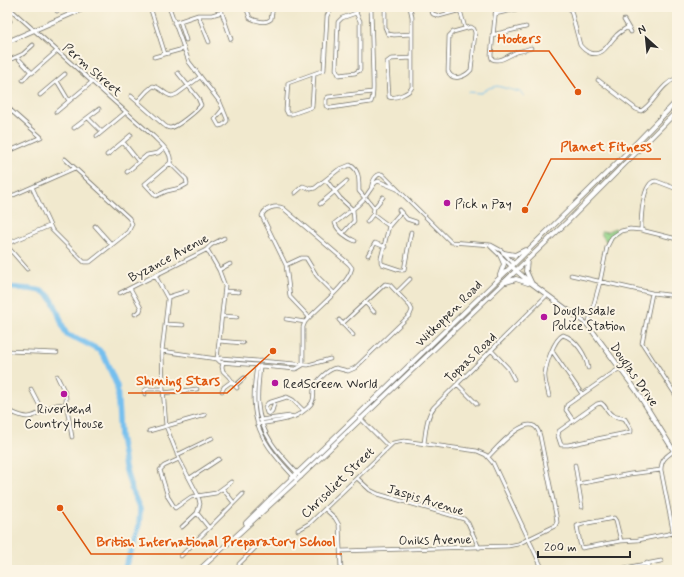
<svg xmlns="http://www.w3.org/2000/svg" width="684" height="577" viewBox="0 0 684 577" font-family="Mynerve,sans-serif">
  <rect width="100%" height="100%" fill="#fcf5e5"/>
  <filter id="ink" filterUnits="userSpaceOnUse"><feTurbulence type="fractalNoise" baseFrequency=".025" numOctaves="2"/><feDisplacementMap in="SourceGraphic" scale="8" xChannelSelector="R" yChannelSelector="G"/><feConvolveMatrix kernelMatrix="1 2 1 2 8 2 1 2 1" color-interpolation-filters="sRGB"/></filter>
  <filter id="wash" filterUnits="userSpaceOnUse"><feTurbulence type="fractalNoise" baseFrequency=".012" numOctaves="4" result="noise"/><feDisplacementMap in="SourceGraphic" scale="16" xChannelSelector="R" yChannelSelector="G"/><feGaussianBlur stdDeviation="0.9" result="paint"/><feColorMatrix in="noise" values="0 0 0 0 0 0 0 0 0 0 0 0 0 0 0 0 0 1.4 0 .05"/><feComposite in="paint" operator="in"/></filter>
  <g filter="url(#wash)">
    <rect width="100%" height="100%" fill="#f1e9ce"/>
    <path fill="#9ad88d" stroke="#62825c" d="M615 228 617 231 607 241H606L602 235 601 231 607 232Z"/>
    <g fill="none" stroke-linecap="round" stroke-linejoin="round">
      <path stroke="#75bfee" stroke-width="1" d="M468 92 481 93 489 88 497 86 520 92 524 96"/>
      <path stroke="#75bfee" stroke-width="5.5" d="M7 287C18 289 31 288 41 291 57 295 59 323 67 335L78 339 99 350 104 356 117 386 120 436 125 467 132 491 140 509 139 526 135 541 124 570"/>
    </g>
  </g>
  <g filter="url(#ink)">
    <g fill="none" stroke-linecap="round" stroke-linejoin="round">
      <defs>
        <path id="street" d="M8 7 153 136C160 143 173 153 170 163L145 184 156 196 167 191 180 188 187 184 186 179 170 163
          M150 7 165 54
          M169 7 189 62 220 102 227 119V121L223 125 219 126 215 119 223 109
          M220 7 231 39
          M246 7 250 18C256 21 266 24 271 19L273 7
          M371 7 373 80C373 87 374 96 371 102L331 108 326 106V99L328 97 373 92
          M385 7V27L388 34 394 35 412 34
          M410 7 412 17V87C410 93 395 99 389 97L387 62 391 59 412 58
          M428 7 433 14 439 16 472 7
          M496 7 491 55 492 59C500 63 509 55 517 52 522 51 526 50 531 48
          M570 7 580 45C583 49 585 51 590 53 603 57 608 44 615 37 618 33 623 30 628 27
          M122 8 125 7
          M295 8 296 7
          M460 10 465 28
          M57 11 60 7
          M356 13 360 21V70L355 73 339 75 336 69 338 22 342 18 356 13 359 7
          M495 14 521 8
          M198 15 209 42
          M624 20 631 32
          M180 21 186 40
          M7 23 10 21
          M174 23 198 15H212L222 12
          M471 27 474 29 475 33 471 70C465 77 452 82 448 71L449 36 453 32Z
          M492 35 526 27
          M17 57 32 73 57 51
          M154 57 183 49
          M7 61 23 54 33 45
          M314 75 312 107 292 114H288L286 110 288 83 324 70 327 16 330 10 335 7
          M23 80 30 72
          M598 80 636 109 641 111C655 103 660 84 677 78
          M57 81 69 101
          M40 95 65 74
          M131 96 164 125C167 127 167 128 170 128 176 128 198 110 201 105L198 98 178 73
          M138 101 147 91 153 86C161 87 164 95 172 96L177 94 200 77
          M7 107 41 137 7 152
          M56 112 92 82
          M88 118 102 132
          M74 128 99 109
          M97 136 126 112
          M123 142 139 162
          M107 155 131 135
          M127 172 147 155 158 153 164 148
          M326 180 340 198 353 210 354 221 343 233
          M32 187 52 230 84 262H90L128 232 132 224 129 218 65 159
          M371 189C372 183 375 174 382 174L451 242 491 245 502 251 514 264
          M295 193 303 186 311 189 315 188 338 170 350 165C360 170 359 181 359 191L364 197
          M366 196 375 183 378 181 397 189
          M7 198 75 168
          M367 199 374 208
          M320 204 347 181
          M399 210 407 219 416 222
          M401 212 389 226 381 258V262L382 264 400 270H404L411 232
          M373 214 389 226
          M367 222 373 214 374 208 383 197
          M95 226 112 245
          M641 230C641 220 642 181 656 181L677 189
          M355 241C348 238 337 231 335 223L358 205 364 199
          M7 244 49 226
          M489 245 511 266
          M7 246 27 269
          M206 250 208 251 219 270 225 286 217 359
          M368 255 375 243 385 247
          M286 265 301 258H306L317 276 334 293
          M219 270 230 264
          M155 275 168 299 162 351 163 389 166 426 179 459 198 495 200 504 197 513 182 527
          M571 275 652 293 677 296
          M130 288 141 308 140 311 135 314
          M225 291 239 292
          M397 292 410 279
          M120 293 206 250 211 245 224 238
          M652 293 642 343 677 397
          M168 297 187 291
          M365 302 374 312
          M222 316 237 317
          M286 319 305 322
          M339 320 353 335
          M166 324 183 325
          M588 325 600 282 607 247 612 237 621 231 630 229 641 230 677 239
          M219 341 243 343
          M491 350 508 368 514 379
          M7 351 57 353
          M162 351 217 359 221 358 258 361
          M552 351 582 394
          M217 359 220 362 257 365
          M260 361 308 365 330 359
          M223 362 222 367 223 371 229 377 237 388
          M303 365V327L305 322C317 308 348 285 352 268L349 264 283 208C276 205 264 208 262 216L286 265 290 297 309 317
          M257 366C248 422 259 440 297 480
          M260 366C259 379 257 391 258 404 260 435 280 455 301 477
          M261 366 295 369 298 368 303 365
          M57 376C61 386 69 395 65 405
          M457 384 477 404
          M235 386 244 378
          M31 389 43 412
          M222 391 224 387 232 381
          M163 393 197 389
          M145 394 144 391 147 389H163
          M549 396C548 389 544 381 545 374 546 364 554 339 563 335 576 339 586 355 588 368
          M275 401 272 411 269 414 267 413 265 407 268 403 287 397 293 400 303 410
          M601 403C606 406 607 412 612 415 616 418 621 417 625 419L631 429V432L568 445H561L558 436 559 431 597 404Z
          M7 410C14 413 21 417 28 417 41 416 51 402 64 405L67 408 72 437
          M360 418 388 446
          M260 420 290 416 294 417
          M573 420 566 410 567 405 620 368
          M257 424C278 421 297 421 311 404 315 399 313 394 314 389 316 381 328 369 336 368L348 371 355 368 410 315 412 310 410 306 390 285 385 284 342 324
          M149 431 205 415
          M424 443C426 431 426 417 434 407L547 295
          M674 451C666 456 661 460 661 470L677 551
          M177 455 212 438
          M179 459 164 466 160 470 168 497 175 508 191 497 216 493 231 482
          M575 465 582 507
          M190 478 219 459
          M357 478 370 490 378 494 464 519 468 523 479 548
          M578 484 630 474 661 470
          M223 489 234 503
          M325 509 335 518 339 525 341 570
          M197 513 209 528
          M298 530 310 523 393 443 404 441 477 451 486 455 493 463 543 570
          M621 541 582 548 580 543 577 526 583 524 614 518 616 521 621 541 638 540 673 533
          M341 551 508 546 518 544 555 526 557 522 556 515 540 436C533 405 497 448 488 457
          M181 556 243 494
          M647 563 649 570
          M241 570 239 567V564L261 542
          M614 570 661 561"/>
        <path id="secondary" d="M7 42 87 7
          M504 253 515 255 525 250
          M527 260 526 271 531 282
          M511 266 527 280 588 325 636 390 677 456
          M500 275 504 264 500 255
          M506 282 516 279 528 283
          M246 523 267 502 357 416 514 264 617 163 677 101
          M199 570 297 480 568 221 677 111"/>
      </defs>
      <use href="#street" stroke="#706e64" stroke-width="4.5"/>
      <use href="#secondary" stroke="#706e64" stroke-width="5.5"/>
      <use href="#street" stroke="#fff" stroke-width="3"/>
      <use href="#secondary" stroke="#fff" stroke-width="4"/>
    </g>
  </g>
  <g fill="#b5179e" stroke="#fcf5e5" stroke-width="1.5">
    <circle cx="447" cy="203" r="4"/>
    <circle cx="544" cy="317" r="4"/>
    <circle cx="275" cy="383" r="4"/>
    <circle cx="64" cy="394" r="4"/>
  </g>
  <g text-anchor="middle" stroke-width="4" stroke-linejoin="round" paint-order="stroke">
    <g font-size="13" fill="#2b2b2b" stroke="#fcf5e5">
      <text transform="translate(93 69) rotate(41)" y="5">Perm Street</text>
      <text transform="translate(168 257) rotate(-28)" y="5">Byzance Avenue</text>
      <text transform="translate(448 313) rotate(-45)" y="5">Witkoppen Road</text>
      <text transform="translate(470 357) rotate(-44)" y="5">Topaas Road</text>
      <text transform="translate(635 374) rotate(55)" y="5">Douglas Drive</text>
      <text transform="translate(337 482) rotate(-44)" y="5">Chrisoliet Street</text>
      <text transform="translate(426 499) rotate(17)" y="5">Jaspis Avenue</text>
      <text transform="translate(435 539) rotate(-1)" y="5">Oniks Avenue</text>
    </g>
    <g font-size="13" fill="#2b2b2b" stroke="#fcf5e5" text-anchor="start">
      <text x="455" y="208">Pick n Pay</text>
      <text x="552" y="315">Douglasdale<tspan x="552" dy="15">Police Station</tspan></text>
      <text x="283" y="388">RedScreen World</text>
      <text x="64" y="413" text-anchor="middle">Riverbend<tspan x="64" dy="15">Country House</tspan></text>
    </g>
  </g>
  <path fill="none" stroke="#df570e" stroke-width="1.5" d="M578 92L549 51H489M525 210L551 159H661M273 351L227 393H128M60 508L91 554H342"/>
  <g fill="#df570e" stroke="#fcf5e5" stroke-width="1.5">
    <circle cx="578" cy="92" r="4"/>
    <circle cx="525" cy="210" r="4"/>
    <circle cx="273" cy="351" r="4"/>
    <circle cx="60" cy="508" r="4"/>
  </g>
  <g font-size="14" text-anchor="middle" font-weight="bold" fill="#df570e" stroke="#fcf5e5" stroke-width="4" stroke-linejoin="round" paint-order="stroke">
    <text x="519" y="43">Hooters</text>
    <text x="606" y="151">Planet Fitness</text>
    <text x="178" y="385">Shining Stars</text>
    <text x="216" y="546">British International Preparatory School</text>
  </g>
  <rect width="684" height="577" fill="none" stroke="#fcf5e5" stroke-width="24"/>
  <g transform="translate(646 38) rotate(333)" stroke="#fcf5e5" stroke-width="3" paint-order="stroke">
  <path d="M0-3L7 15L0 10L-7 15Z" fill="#2b2b2b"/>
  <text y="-6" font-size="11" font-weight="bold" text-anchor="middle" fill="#2b2b2b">N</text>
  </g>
  <path d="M538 551v6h92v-6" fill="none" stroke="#2b2b2b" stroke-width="2"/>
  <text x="544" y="551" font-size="12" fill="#2b2b2b" stroke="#fcf5e5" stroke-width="3" paint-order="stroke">200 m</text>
</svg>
